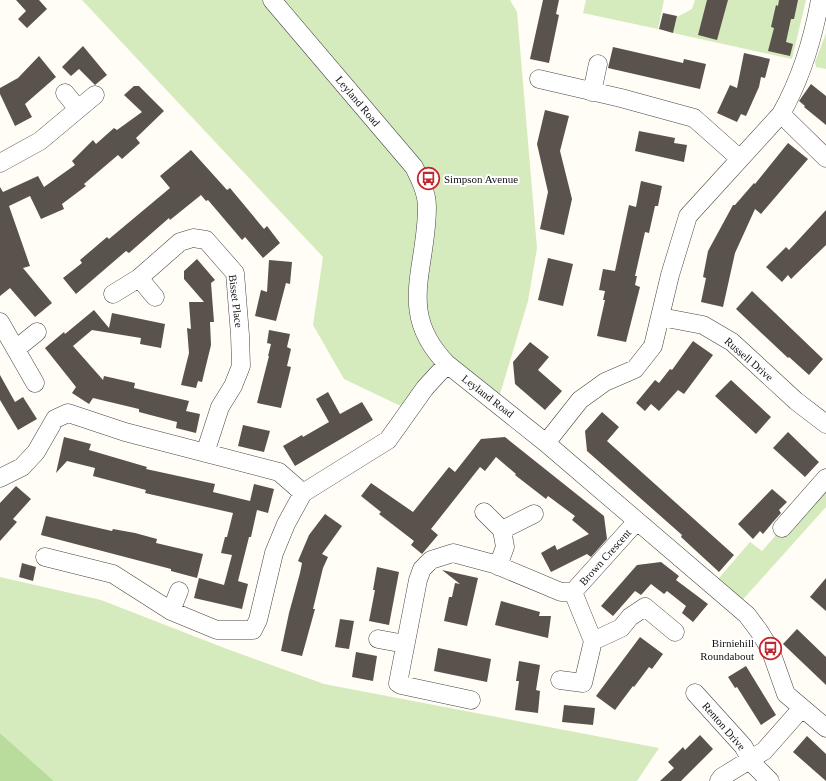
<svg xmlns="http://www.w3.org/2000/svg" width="826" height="781" viewBox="0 0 826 781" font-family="Georgia,serif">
  <rect width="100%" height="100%" fill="#fffdf5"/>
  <path fill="#d5ebbd" d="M82 0H510L517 12 537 248 528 301 497 404 447 365 409 410 344 379 313 325 323 257Z
    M586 0H664L658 29 583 13Z
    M695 0H806L792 59 673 33 677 17 692 9Z
    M826 33V69L816 67 815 62Z
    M826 478V507L737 606 713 585 750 542 762 551Z
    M0 577 101 600 227 649 324 684 659 748 637 781H54L0 733Z"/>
  <path fill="#b9dc9c" d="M0 733 54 781H0Z"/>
  <path fill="#5a524d" d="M16 0H39L47 9 27 28 18 19 26 11Z
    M543 0H559L556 14 559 15 549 63 530 59Z
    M707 0H728L717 40 698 35Z
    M779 0H798L794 19H791L786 42 793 44 790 56 768 51 774 28 771 27 776 5 778 6Z
    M663 13 677 16 673 33 659 29Z
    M83 46 107 75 95 85 79 69 71 76 62 67Z
    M613 47 683 63 684 59 706 64 700 89 608 68Z
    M744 53 770 59 765 78 761 77 759 87 746 116 741 114 737 122 717 113 730 85 737 88Z
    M39 56 56 77 25 104 32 117 15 126 0 94V88L18 78Z
    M811 84 826 96V125L804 107 805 106 799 101Z
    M134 86H139L164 111 136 138 140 143 122 159 118 155 84 184 86 186 62 204 64 209 41 219 30 196 9 206 30 266 23 268 52 303 35 317 10 288 0 296V187L3 192 38 176 44 187 75 165 72 161 93 140 96 144 114 128 117 130 142 112 124 95Z
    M545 110 569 116 560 151 572 199 564 235 540 229 548 192 537 144Z
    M639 131 675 138 674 143 687 145 684 162 635 151Z
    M788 143 808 159 761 214 755 209 735 253 723 307 701 302 706 278 703 277 708 251 733 205H735L754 183 755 184Z
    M191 150 227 190 230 188 264 229 267 226 280 243 263 258 245 237 242 240 208 200 206 201 201 195 170 220 169 218 129 253 126 251 76 294 63 278 82 263 80 260 107 237 109 239 170 188 160 176Z
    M641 181 662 186 658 206H655L649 233 645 232 635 276H637L635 285 640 287 626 342 597 336 605 300H603L605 291 599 290 603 269 615 271 629 205 636 207Z
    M826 210V245L791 279 788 275 782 282 766 267 786 247 789 250Z
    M548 258 573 264 563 306 538 300Z
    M197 259 215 280 211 283 214 322H210L211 345 202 382 198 381 196 388 181 385 189 353 187 328 191 329 189 302H204L184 279V271Z
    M269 260 292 262 290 284 286 283 276 321 255 316 261 290 267 292Z
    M752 291 823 359 809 375 789 357 788 358 736 309Z
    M94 310 109 328 112 313 165 324 161 348 140 344 141 338 92 330 73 346 103 380 104 376 135 383 134 388 189 401 186 411 200 414 196 433 176 428 177 422 139 412V409L93 398 89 404 72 393 76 387 45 348 64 332 65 334Z
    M269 330 290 334 287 347 291 349 287 366 291 367 281 408 257 403 269 356H268L271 344 267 343Z
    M693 341 713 355 684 394 678 390 659 411 651 404 645 411 636 403 655 380 659 383 670 369 672 370Z
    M530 342 549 357 538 370 562 391 545 410 515 384 513 362Z
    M0 375 15 402 23 397 37 419 18 430 0 400Z
    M731 380 771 417 756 434 715 396Z
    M328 392 340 414 362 402 373 420 295 466 283 446 302 435 303 437 329 422 316 399Z
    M602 412 619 427 607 441 734 555 719 572 681 537 682 535 587 451 585 431Z
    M243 425 270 431 264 452 238 446Z
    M788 432 819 462 805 477 773 448Z
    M64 437 91 444 89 450 147 467 146 469 215 484 213 492 250 501 254 484 274 489 268 513 257 510 251 537H249L238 581 248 584 242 609 194 598 199 578 224 585 232 555 221 553 225 537H227L233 513 145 493 146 490 93 476 95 468 67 461 56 473Z
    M505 437 604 516 607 539 591 557 587 554 551 572 541 553 555 545 557 550 589 534 572 520 575 516 548 496 546 499 515 475 516 474 496 457 485 471 480 467 431 529 438 535 422 554 411 545 414 541 379 514 381 512 361 496 371 483 413 512 449 467 455 472 481 439Z
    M16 486 31 499 13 519 17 522 0 541V503Z
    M772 489 787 502 779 510 781 513 773 522 763 534 760 531 753 539 738 524Z
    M325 514 342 526 322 554 328 557 323 568 313 609H315L302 656 281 651 289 613 300 573 302 563 298 561 309 535Z
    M46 516 112 531 113 529 135 533 157 539 156 543 203 554 197 578 171 571V569L41 535Z
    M661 562 679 576 676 580 708 604 693 622 682 613 686 606 667 591 664 594 651 584 641 595 635 591 613 616 601 606 637 565Z
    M22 563 36 567 33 581 19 577Z
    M377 567 399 572 389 625 369 621 375 590H373Z
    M442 570 478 578 467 626 444 621 449 597H452L455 583 460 584Z
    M826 578V611L810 597Z
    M501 601 540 612 539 616H551L548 638 495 625Z
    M340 619 354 621 349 649 335 647Z
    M797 629 826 657V685L783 644Z
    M640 637 663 654 652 669 649 667 634 687 633 686 615 710 596 696Z
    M438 648 491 659 487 682 434 671Z
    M356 652 377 656 373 681 352 677Z
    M519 661 540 665 536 690 540 691 538 713 515 710 519 681H516Z
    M746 666 776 715 761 725 737 687 735 688 728 677Z
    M564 705 595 708 593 725 562 722Z
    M700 735 713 749 681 781H660L674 768 668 762 683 747 685 750Z
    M807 736 826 754V781L793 752Z"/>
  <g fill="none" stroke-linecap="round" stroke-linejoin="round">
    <defs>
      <path id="minor" d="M272 0 414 167C420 179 427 193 427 207 427 270 396 312 447 364L546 443 747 615 759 631 770 649 786 694 826 728
        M539 79 621 98 694 118 739 158
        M592 92 598 64
        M65 93 78 109
        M781 114 826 158
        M0 163 40 141 95 95
        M139 278 155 297
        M113 294 139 278 180 242 193 238 206 240 235 273 240 335 241 366 233 386 220 407 205 453
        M661 317 703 325 732 342 796 401 826 424
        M0 322 35 383
        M16 349 37 332
        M546 443 580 400 605 382 635 369 653 346 670 275 688 216 781 114C800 80 813 39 820 0
        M0 478 22 467 36 452 55 419 68 413 125 432 279 472 303 493
        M484 512 502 530
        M782 528 826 478
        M45 557 113 574 171 611 217 630H253L258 620 274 553 286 524 303 493 388 440 425 388 447 364
        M498 566 505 547 502 530 534 514
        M573 592 593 641 621 628 630 617 645 607 675 632
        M171 611 179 591
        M378 639 405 644
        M560 680 583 683 593 641
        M695 693 743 746 755 766 770 781
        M471 700 401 685 398 683 418 580 422 569 431 560 453 553 494 564 561 592H573L637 521
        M719 781 722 777 764 751 802 708"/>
    </defs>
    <use href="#minor" stroke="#444" stroke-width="19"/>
    <use href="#minor" stroke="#fff" stroke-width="18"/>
  </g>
  <defs>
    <symbol id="bus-ring" viewBox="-11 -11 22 22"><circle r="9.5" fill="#fff" stroke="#c4262e" stroke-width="1.5"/><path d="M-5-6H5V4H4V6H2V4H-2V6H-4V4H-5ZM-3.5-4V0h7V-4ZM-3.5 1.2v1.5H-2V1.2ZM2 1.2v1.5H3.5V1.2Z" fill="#c4262e"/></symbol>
  </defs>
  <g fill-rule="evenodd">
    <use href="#bus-ring" x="416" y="166" width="25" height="25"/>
    <use href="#bus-ring" x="758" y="636" width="25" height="25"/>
  </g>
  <g text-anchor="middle" stroke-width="4" stroke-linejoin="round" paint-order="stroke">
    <g font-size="11" fill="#111" stroke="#fff">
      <text transform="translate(358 101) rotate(50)" y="4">Leyland Road</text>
      <text transform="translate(236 301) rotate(83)" y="4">Bisset Place</text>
      <text transform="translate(749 359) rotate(41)" y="4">Russell Drive</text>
      <text transform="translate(488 396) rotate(38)" y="4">Leyland Road</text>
      <text transform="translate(605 557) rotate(-48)" y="4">Brown Crescent</text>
      <text transform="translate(724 726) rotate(49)" y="4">Renton Drive</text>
    </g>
    <g font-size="11" fill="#111" stroke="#fff" text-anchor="start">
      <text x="444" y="183">Simpson Avenue</text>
      <text x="754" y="647" text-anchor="end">Birniehill<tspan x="754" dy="13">Roundabout</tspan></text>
    </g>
  </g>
</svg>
